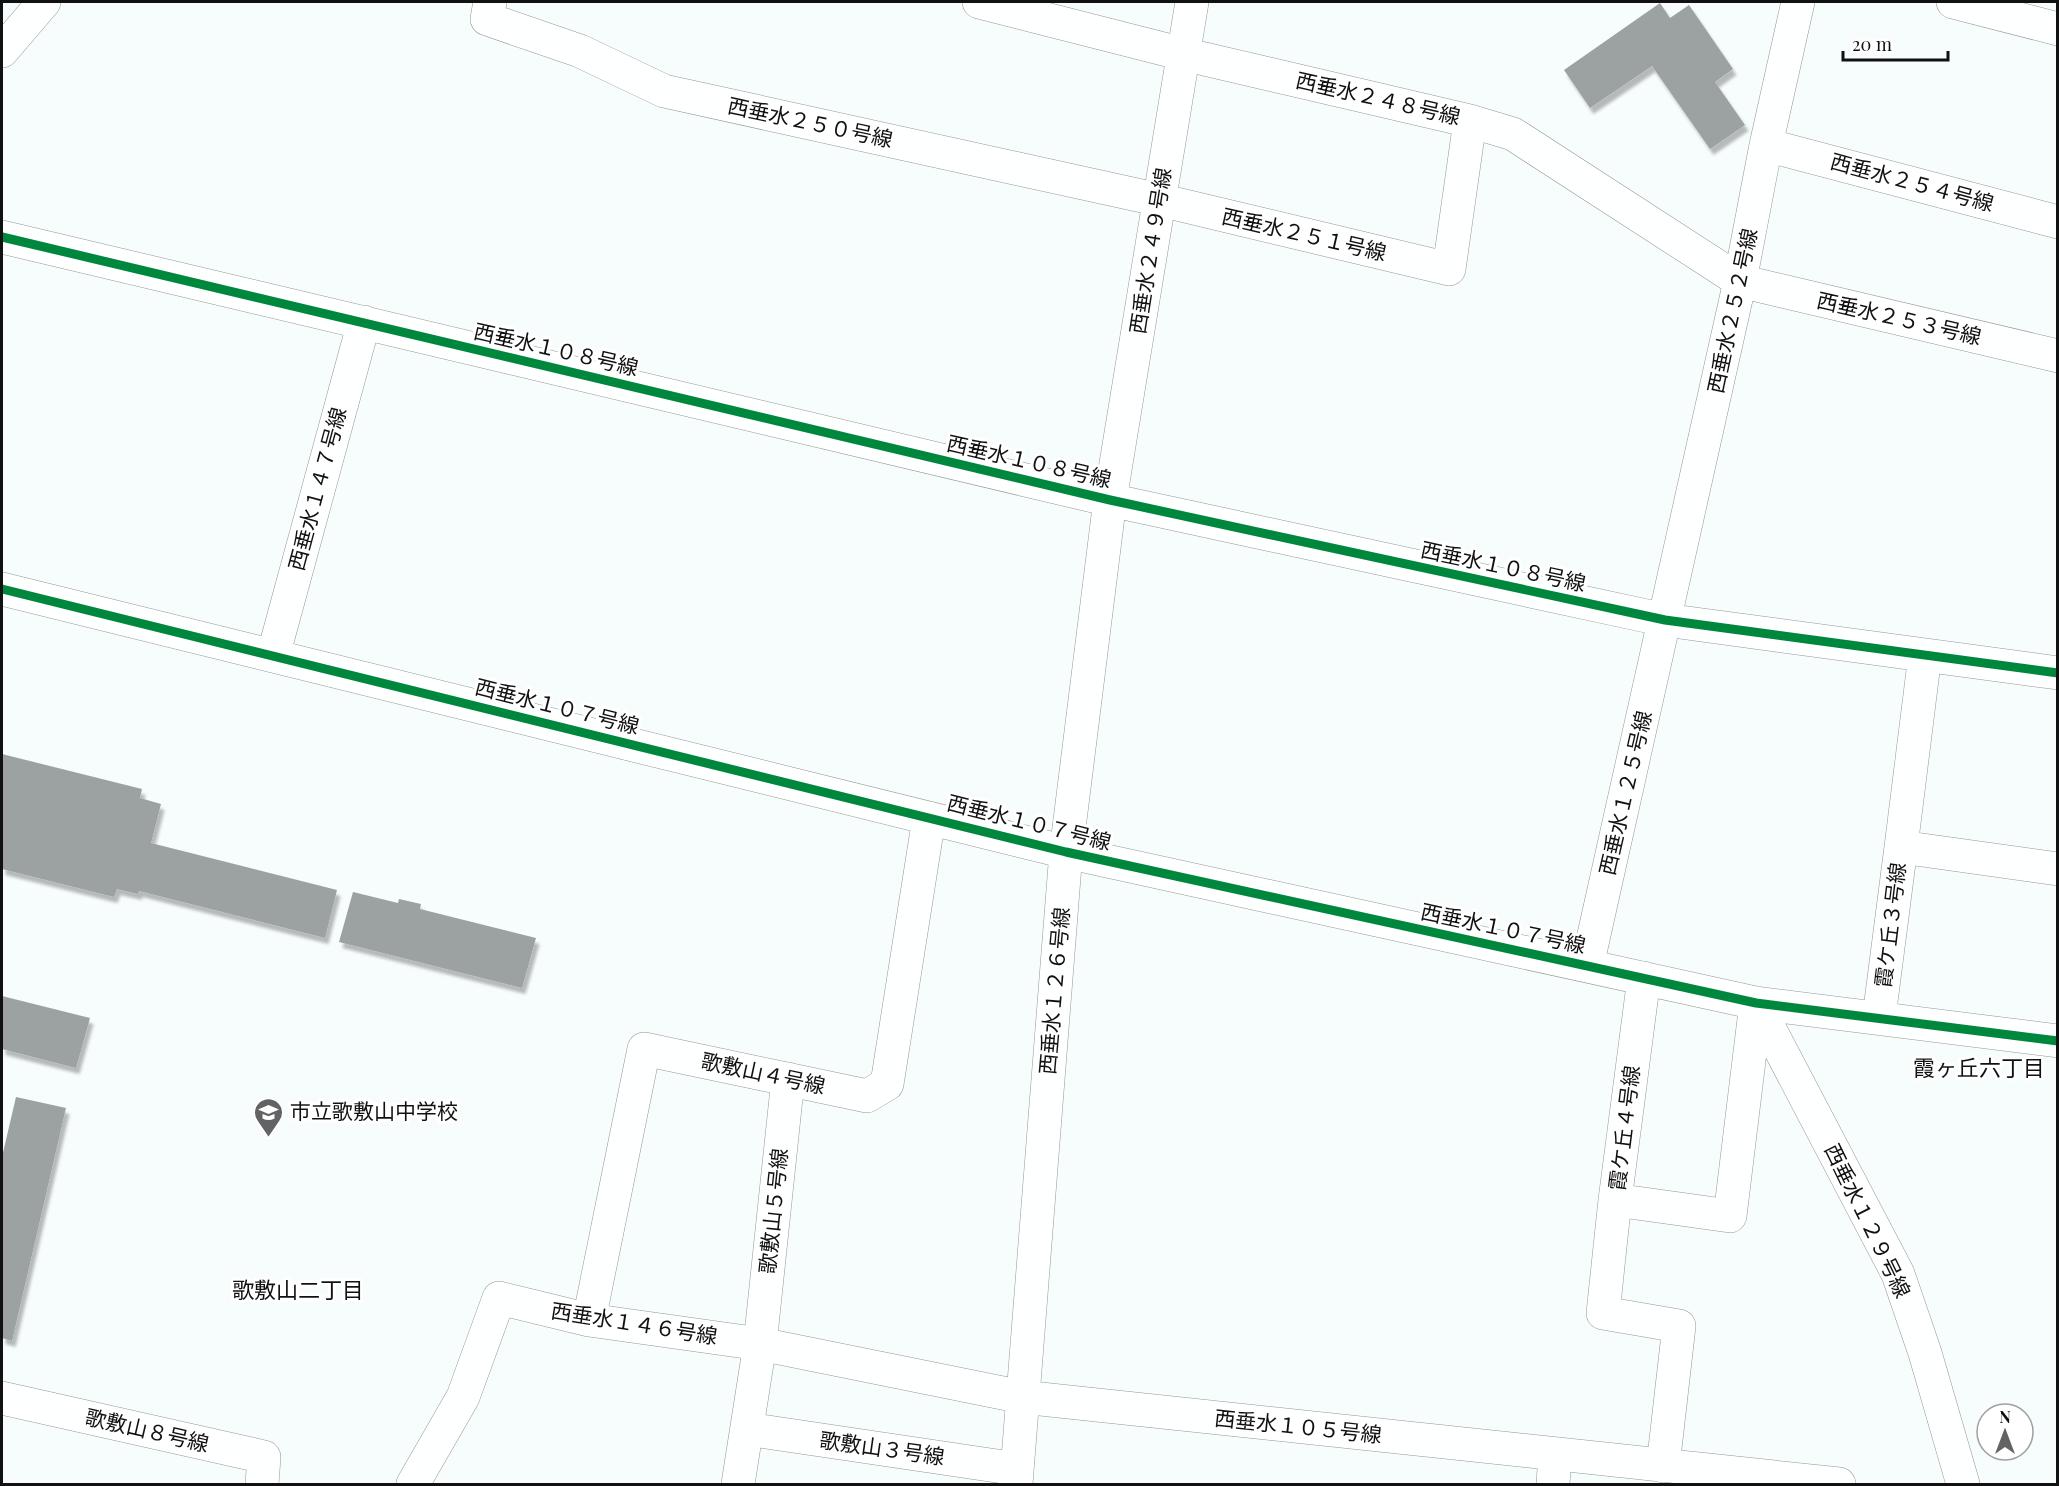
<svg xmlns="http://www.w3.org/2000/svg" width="2059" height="1486" viewBox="0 0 2059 1486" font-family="'Playfair Display','Noto Sans JP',serif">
  <defs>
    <filter id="shadow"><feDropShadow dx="3.5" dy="6" stdDeviation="1.5" flood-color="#0004"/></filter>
  </defs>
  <rect width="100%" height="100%" fill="#f7fcfd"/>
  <path fill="#9ca1a1" filter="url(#shadow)" d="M1660 3 1670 18 1689 5 1733 69 1715 82 1745 125 1710 149 1652 66 1590 108 1564 70Z
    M2 754 142 789 140 798 161 804 151 843 337 890 325 938 139 891 138 894 117 889 114 897 2 869Z
    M353 892 398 903 399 899 421 904 420 909 536 938 522 988 339 942Z
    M2 996 90 1018 76 1068 2 1049Z
    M16 1097 66 1108 12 1341 2 1338V1157Z"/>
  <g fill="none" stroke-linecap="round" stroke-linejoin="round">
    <defs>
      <path id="street" d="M490 2 487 19 580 51 664 91 1160 200 1449 269 1470 121
        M979 2 1183 54 1470 121 1513 134 1740 281 2058 356
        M1953 2 2058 29
        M2 51 44 2
        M1766 145 2058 222
        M2 237 1110 500 1665 620 2058 673
        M2 589 1066 852 1756 1003 2058 1041
        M273 656 364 322
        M1901 847 1925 655
        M1587 966 1740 281 1766 145 1798 2
        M1644 978 1615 1200 1730 1216 1756 1003
        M1756 1003 1898 1274 1925 1353 1963 1484
        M1879 1017 1901 847 2058 869
        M1615 1200 1603 1313 1679 1326 1663 1466
        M589 1320 644 1049 867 1096 887 1084 929 818
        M2 1398 264 1457 262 1484
        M747 1429 1017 1469
        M413 1484 463 1397 499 1298 589 1320 760 1344 1022 1397 1839 1484
        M738 1484 760 1344 788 1079
        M1016 1484 1066 852 1110 500 1192 2
        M1553 1484 1555 1454"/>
    </defs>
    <use href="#street" stroke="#959797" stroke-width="34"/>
    <use href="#street" stroke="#feffff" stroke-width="33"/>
    <defs>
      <path id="cycleway" d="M2 237 1110 500 1665 620 2058 673
        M2 589 1066 852 1756 1003 2058 1041"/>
    </defs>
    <use href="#cycleway" stroke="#fff" stroke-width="13"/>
    <use href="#cycleway" stroke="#00873e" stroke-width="9"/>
  </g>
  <defs>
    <symbol id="school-pin" viewBox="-11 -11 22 30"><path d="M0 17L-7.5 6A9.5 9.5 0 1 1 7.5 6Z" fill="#626364" stroke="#fff"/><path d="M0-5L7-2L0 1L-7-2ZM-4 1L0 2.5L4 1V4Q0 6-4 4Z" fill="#fff"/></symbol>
  </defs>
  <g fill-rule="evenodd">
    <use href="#school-pin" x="252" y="1096" width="33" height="45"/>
  </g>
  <g text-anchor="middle" stroke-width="6" stroke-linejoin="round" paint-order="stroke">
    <g font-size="21" fill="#111" stroke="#fff">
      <text transform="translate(1378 99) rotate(13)" y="7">西垂水２４８号線</text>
      <text transform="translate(810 123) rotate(12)" y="7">西垂水２５０号線</text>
      <text transform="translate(1912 183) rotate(15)" y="7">西垂水２５４号線</text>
      <text transform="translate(1304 235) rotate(13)" y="7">西垂水２５１号線</text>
      <text transform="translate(1151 251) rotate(-81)" y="7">西垂水２４９号線</text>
      <text transform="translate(1733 311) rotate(-78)" y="7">西垂水２５２号線</text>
      <text transform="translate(1899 319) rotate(13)" y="7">西垂水２５３号線</text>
      <text transform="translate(556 350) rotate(13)" y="7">西垂水１０８号線</text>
      <text transform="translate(1029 462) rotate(13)" y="7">西垂水１０８号線</text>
      <text transform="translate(318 489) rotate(-75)" y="7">西垂水１４７号線</text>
      <text transform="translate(1503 567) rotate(12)" y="7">西垂水１０８号線</text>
      <text transform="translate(557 707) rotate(14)" y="7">西垂水１０７号線</text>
      <text transform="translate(1626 793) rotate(-77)" y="7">西垂水１２５号線</text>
      <text transform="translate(1029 823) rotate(14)" y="7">西垂水１０７号線</text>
      <text transform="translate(1891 925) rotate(-83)" y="7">霞ケ丘３号線</text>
      <text transform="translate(1503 929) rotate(12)" y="7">西垂水１０７号線</text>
      <text transform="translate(1055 991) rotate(-85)" y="7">西垂水１２６号線</text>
      <text transform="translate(763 1074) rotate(12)" y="7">歌敷山４号線</text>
      <text transform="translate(1625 1128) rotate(-83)" y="7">霞ケ丘４号線</text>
      <text transform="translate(774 1211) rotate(-84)" y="7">歌敷山５号線</text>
      <text transform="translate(1867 1221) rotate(64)" y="7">西垂水１２９号線</text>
      <text transform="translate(634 1324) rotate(9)" y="7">西垂水１４６号線</text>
      <text transform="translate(1298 1427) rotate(6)" y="7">西垂水１０５号線</text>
      <text transform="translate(147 1431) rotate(13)" y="7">歌敷山８号線</text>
      <text transform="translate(882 1449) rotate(8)" y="7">歌敷山３号線</text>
    </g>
    <g font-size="21" fill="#111" stroke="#fff" text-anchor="start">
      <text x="290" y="1119">市立歌敷山中学校</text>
    </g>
    <g font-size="22" fill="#111" stroke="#fff">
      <text x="1979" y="1076">霞ヶ丘六丁目</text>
      <text x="298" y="1298">歌敷山二丁目</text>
    </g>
  </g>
  <rect width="2059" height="1486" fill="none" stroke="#111111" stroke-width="6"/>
  <g transform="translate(2005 1432)"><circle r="28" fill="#ffffff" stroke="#a0a0a0" stroke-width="1.5"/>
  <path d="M0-4.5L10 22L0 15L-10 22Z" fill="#626364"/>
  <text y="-9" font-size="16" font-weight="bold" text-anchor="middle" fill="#111111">N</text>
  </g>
  <path d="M1843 51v9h105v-9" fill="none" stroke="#111111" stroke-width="3"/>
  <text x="1852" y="51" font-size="18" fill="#111111" stroke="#ffffff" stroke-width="4.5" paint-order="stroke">20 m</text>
</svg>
